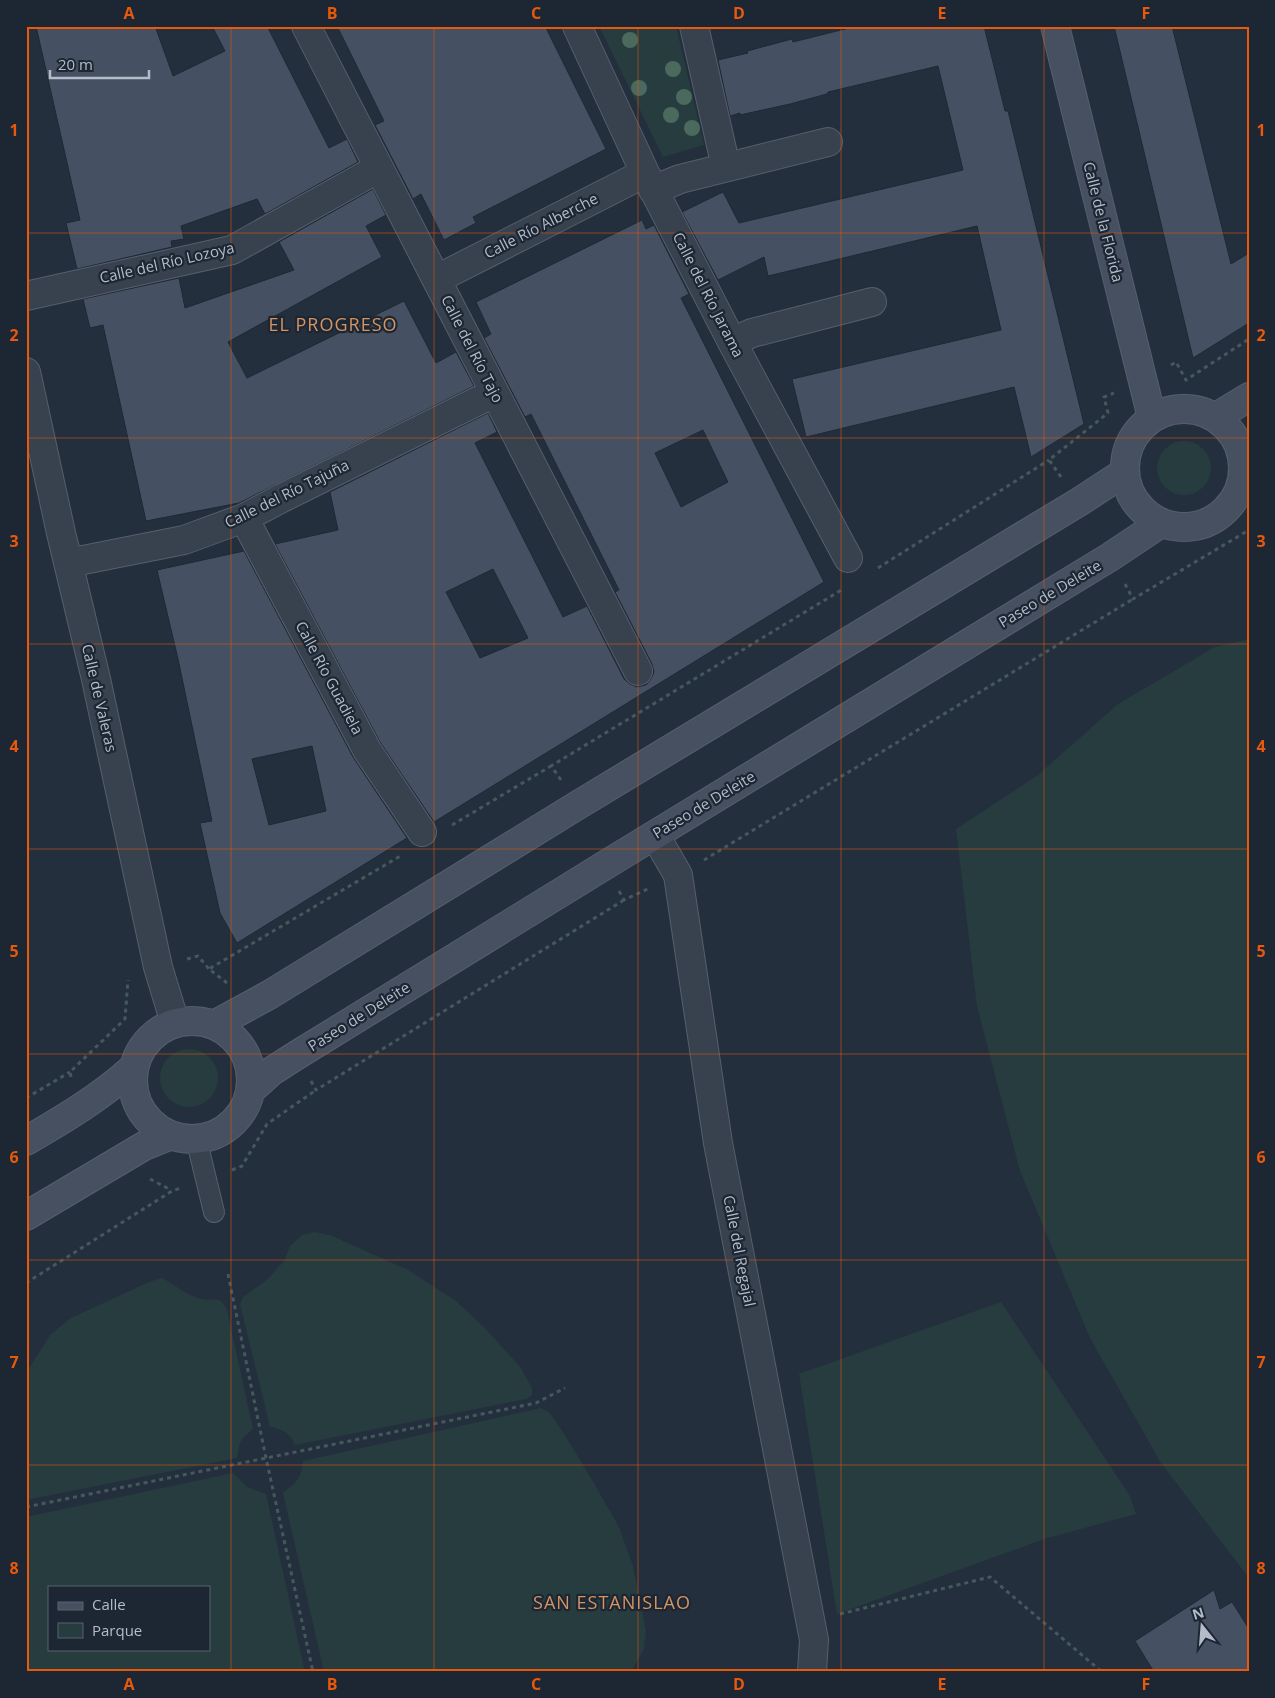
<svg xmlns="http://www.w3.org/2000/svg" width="1275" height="1698" viewBox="0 0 1275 1698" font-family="'Open Sans',sans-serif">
  <rect width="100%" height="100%" fill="#242f3e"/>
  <path fill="#263c3f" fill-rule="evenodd" d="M599 26H676L704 145 663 157Z
    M1157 468a27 27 0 1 1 54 0a27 27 0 1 1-54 0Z
    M1249 639V1578L1161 1463 1090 1338 1020 1171 977 1006 956 829 1038 775 1118 704 1215 647Z
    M160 1078a29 29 0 1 1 58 0a29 29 0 1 1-58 0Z
    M315 1232 332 1236 408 1270 456 1301 487 1330 521 1368 532 1388V1395L526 1399 295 1445C290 1433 282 1429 270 1427L240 1304 243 1297 267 1280 284 1261 290 1246 302 1235Z
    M162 1278C176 1285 186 1295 201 1299 214 1302 220 1294 227 1310L253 1429C241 1438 239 1442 237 1458L26 1500V1373L50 1335 71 1318 149 1282Z
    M1001 1302 1130 1496 1136 1514 1044 1539 837 1614 799 1374Z
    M541 1408 550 1413 561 1429 591 1478 619 1527 633 1566 646 1632 644 1649 631 1672H324L283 1493C297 1483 301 1478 303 1461Z
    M233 1473 247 1487 266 1494 305 1672H26V1517ZM49 1587H209V1649H49Z"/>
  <path fill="#455162" stroke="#1f2835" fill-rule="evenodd" d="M36 26H155L173 76 225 51 212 26H267L329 148 347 139 358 162 265 214 257 199 181 226 184 239 171 241 172 247 77 269 66 223 80 220Z
    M337 26H545L606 149 473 217 476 223 444 240 421 194 413 199 375 125 384 121Z
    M857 26H984L1005 111H1008L1084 424 1031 457 1014 387 806 437 792 379 1001 330 977 226 768 276 764 257 718 280 682 212 723 192 739 223 963 170 938 66 828 92 827 94 790 104 740 115V113L730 116 718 60 748 53 747 51 792 39 793 42Z
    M1114 26H1172L1231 264 1249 253V323L1193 358Z
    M373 189 386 215 366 226 382 257 228 342 247 378 404 301 436 363 456 352 474 386 239 503 146 521 103 325 90 328 83 299 179 278 185 308 294 270 279 242Z
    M642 220 646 229 654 225 689 294 681 298 824 582 434 822 380 742 275 544 338 530 330 492 488 413 497 432 475 443 563 617 587 606 624 679 630 684 637 687 646 685 651 679 654 672 652 664 615 592 619 590 531 414 525 417 484 338 491 334 476 302ZM703 430 728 482 681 507 655 453ZM493 569 528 638 480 658 446 592Z
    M244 551 353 757 407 838 237 943 220 913 200 823 212 821 178 659 157 570ZM312 746 326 811 269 825 252 759Z
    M1214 1590 1220 1609 1232 1602 1249 1629V1672H1154L1135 1641Z"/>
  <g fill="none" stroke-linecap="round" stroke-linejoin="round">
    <defs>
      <path id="service" d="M196 1138 214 1212"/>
      <path id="minor" d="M306 26 638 671
        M577 26 645 173 732 342 848 558
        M694 26 726 167
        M653 190 680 179 828 142
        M437 279 645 173
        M26 296 232 250 379 168
        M732 342 752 333 872 302
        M26 372 61 533 96 679 158 967 175 1023
        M244 518 367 750 422 832
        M68 563 184 540 244 518 282 498 494 393
        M655 835 678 875 718 1143 814 1640 812 1672"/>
      <path id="secondary" d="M1055 26 1152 418
        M1125 468a59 59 0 1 1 118 0a59 59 0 1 1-118 0Z
        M1216 417 1249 397
        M133 1080a59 59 0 1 1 118 0a59 59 0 1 1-118 0Z
        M214 1025 269 995 578 805 1079 502 1125 472
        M250 1091 272 1071 297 1055 607 864 1110 557 1161 523
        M26 1141C64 1119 101 1097 134 1067
        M26 1216 144 1146 171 1135"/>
    </defs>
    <use href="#service" stroke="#565f6c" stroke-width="22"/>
    <use href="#minor" stroke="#565f6c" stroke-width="30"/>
    <use href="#secondary" stroke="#565f6c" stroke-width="30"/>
    <path stroke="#44595c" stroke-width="3" stroke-dasharray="4 4" stroke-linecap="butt" d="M1171 365 1176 362 1186 380 1249 339
      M1061 477 1049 460 1108 413 1104 397 1114 393
      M878 568 1049 460
      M1125 584 1133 599 1249 530
      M561 780 551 766 843 589
      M452 825 551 766
      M704 860 1133 599
      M619 891 624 900 650 888
      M187 959 198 956 209 969
      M227 983 209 969 402 855
      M71 1077 70 1072 125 1019 128 980
      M311 1081 316 1090 624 900
      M26 1098 70 1072
      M232 1170 242 1166 267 1124 316 1090
      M150 1179 171 1190
      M228 1274 266 1458 313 1672
      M26 1283 172 1191 181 1188
      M26 1507 536 1403 565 1388
      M840 1614 990 1577 1102 1672"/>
    <use href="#service" stroke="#38414e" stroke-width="20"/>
    <use href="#minor" stroke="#38414e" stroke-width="28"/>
    <use href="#secondary" stroke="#465061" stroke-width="28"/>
  </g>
  <g fill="#4b6a5d">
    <circle cx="630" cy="40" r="8"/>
    <circle cx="673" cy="69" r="8"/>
    <circle cx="639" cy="88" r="8"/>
    <circle cx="684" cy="97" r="8"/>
    <circle cx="671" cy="115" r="8"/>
    <circle cx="692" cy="128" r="8"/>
  </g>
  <path fill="none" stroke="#e8590c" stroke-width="1" stroke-opacity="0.55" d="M231 26V1672M434 26V1672M638 26V1672M841 26V1672M1044 26V1672M26 233H1249M26 438H1249M26 644H1249M26 849H1249M26 1054H1249M26 1260H1249M26 1465H1249"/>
  <g text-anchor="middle" stroke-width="4.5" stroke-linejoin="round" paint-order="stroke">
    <g font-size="15" fill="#b4bcc9" stroke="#1d2633">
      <text transform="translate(1103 222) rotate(76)" y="5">Calle de la Florida</text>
      <text transform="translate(541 226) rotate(-27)" y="5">Calle Río Alberche</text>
      <text transform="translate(167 263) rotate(-13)" y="5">Calle del Río Lozoya</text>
      <text transform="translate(708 295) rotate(63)" y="5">Calle del Río Jarama</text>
      <text transform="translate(472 349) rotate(63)" y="5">Calle del Río Tajo</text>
      <text transform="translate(287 494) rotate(-26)" y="5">Calle del Río Tajuña</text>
      <text transform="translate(1050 594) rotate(-31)" y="5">Paseo de Deleite</text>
      <text transform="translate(329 678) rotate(62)" y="5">Calle Río Guadiela</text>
      <text transform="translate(99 698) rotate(77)" y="5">Calle de Valeras</text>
      <text transform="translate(704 805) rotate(-31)" y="5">Paseo de Deleite</text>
      <text transform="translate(359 1017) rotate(-32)" y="5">Paseo de Deleite</text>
      <text transform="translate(739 1251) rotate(79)" y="5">Calle del Regajal</text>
    </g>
    <g font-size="18" letter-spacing="1" fill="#d59563" stroke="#1d2633">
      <text x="333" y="331">EL PROGRESO</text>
      <text x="612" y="1609">SAN ESTANISLAO</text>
    </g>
  </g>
  <rect width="1275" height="1698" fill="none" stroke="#1d2633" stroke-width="55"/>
  <rect x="48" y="1586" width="162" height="65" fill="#1d2633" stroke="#59626f"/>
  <rect x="58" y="1602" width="25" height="8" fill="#465061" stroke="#59626f"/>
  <text x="92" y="1610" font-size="15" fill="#b4bcc9">Calle</text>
  <rect x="58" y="1623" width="25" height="15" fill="#263c3f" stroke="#59626f"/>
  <text x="92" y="1636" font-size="15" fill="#b4bcc9">Parque</text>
  <g transform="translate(1202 1626) rotate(343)" stroke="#1d2633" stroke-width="4" paint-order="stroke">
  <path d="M0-4L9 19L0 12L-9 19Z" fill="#b4bcc9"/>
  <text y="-8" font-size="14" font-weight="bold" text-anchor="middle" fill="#b4bcc9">N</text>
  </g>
  <path d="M50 70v8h99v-8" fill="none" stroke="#b4bcc9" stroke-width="2.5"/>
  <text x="58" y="70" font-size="15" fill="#b4bcc9" stroke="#1d2633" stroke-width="4" paint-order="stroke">20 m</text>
  <rect x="28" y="28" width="1220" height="1642" fill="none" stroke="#e8590c" stroke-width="2"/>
  <g font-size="16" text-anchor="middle" font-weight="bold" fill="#e8590c">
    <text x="129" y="19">A</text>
    <text x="332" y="19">B</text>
    <text x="536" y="19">C</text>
    <text x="739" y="19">D</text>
    <text x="942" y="19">E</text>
    <text x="1146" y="19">F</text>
    <text x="14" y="136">1</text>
    <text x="1261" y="136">1</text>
    <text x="14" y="341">2</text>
    <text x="1261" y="341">2</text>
    <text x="14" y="547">3</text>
    <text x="1261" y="547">3</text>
    <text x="14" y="752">4</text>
    <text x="1261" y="752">4</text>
    <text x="14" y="957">5</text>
    <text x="1261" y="957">5</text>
    <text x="14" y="1163">6</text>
    <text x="1261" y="1163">6</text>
    <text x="14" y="1368">7</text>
    <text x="1261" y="1368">7</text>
    <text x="14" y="1574">8</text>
    <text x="1261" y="1574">8</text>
    <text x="129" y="1690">A</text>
    <text x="332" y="1690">B</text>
    <text x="536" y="1690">C</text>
    <text x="739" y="1690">D</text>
    <text x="942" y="1690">E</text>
    <text x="1146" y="1690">F</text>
  </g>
</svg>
